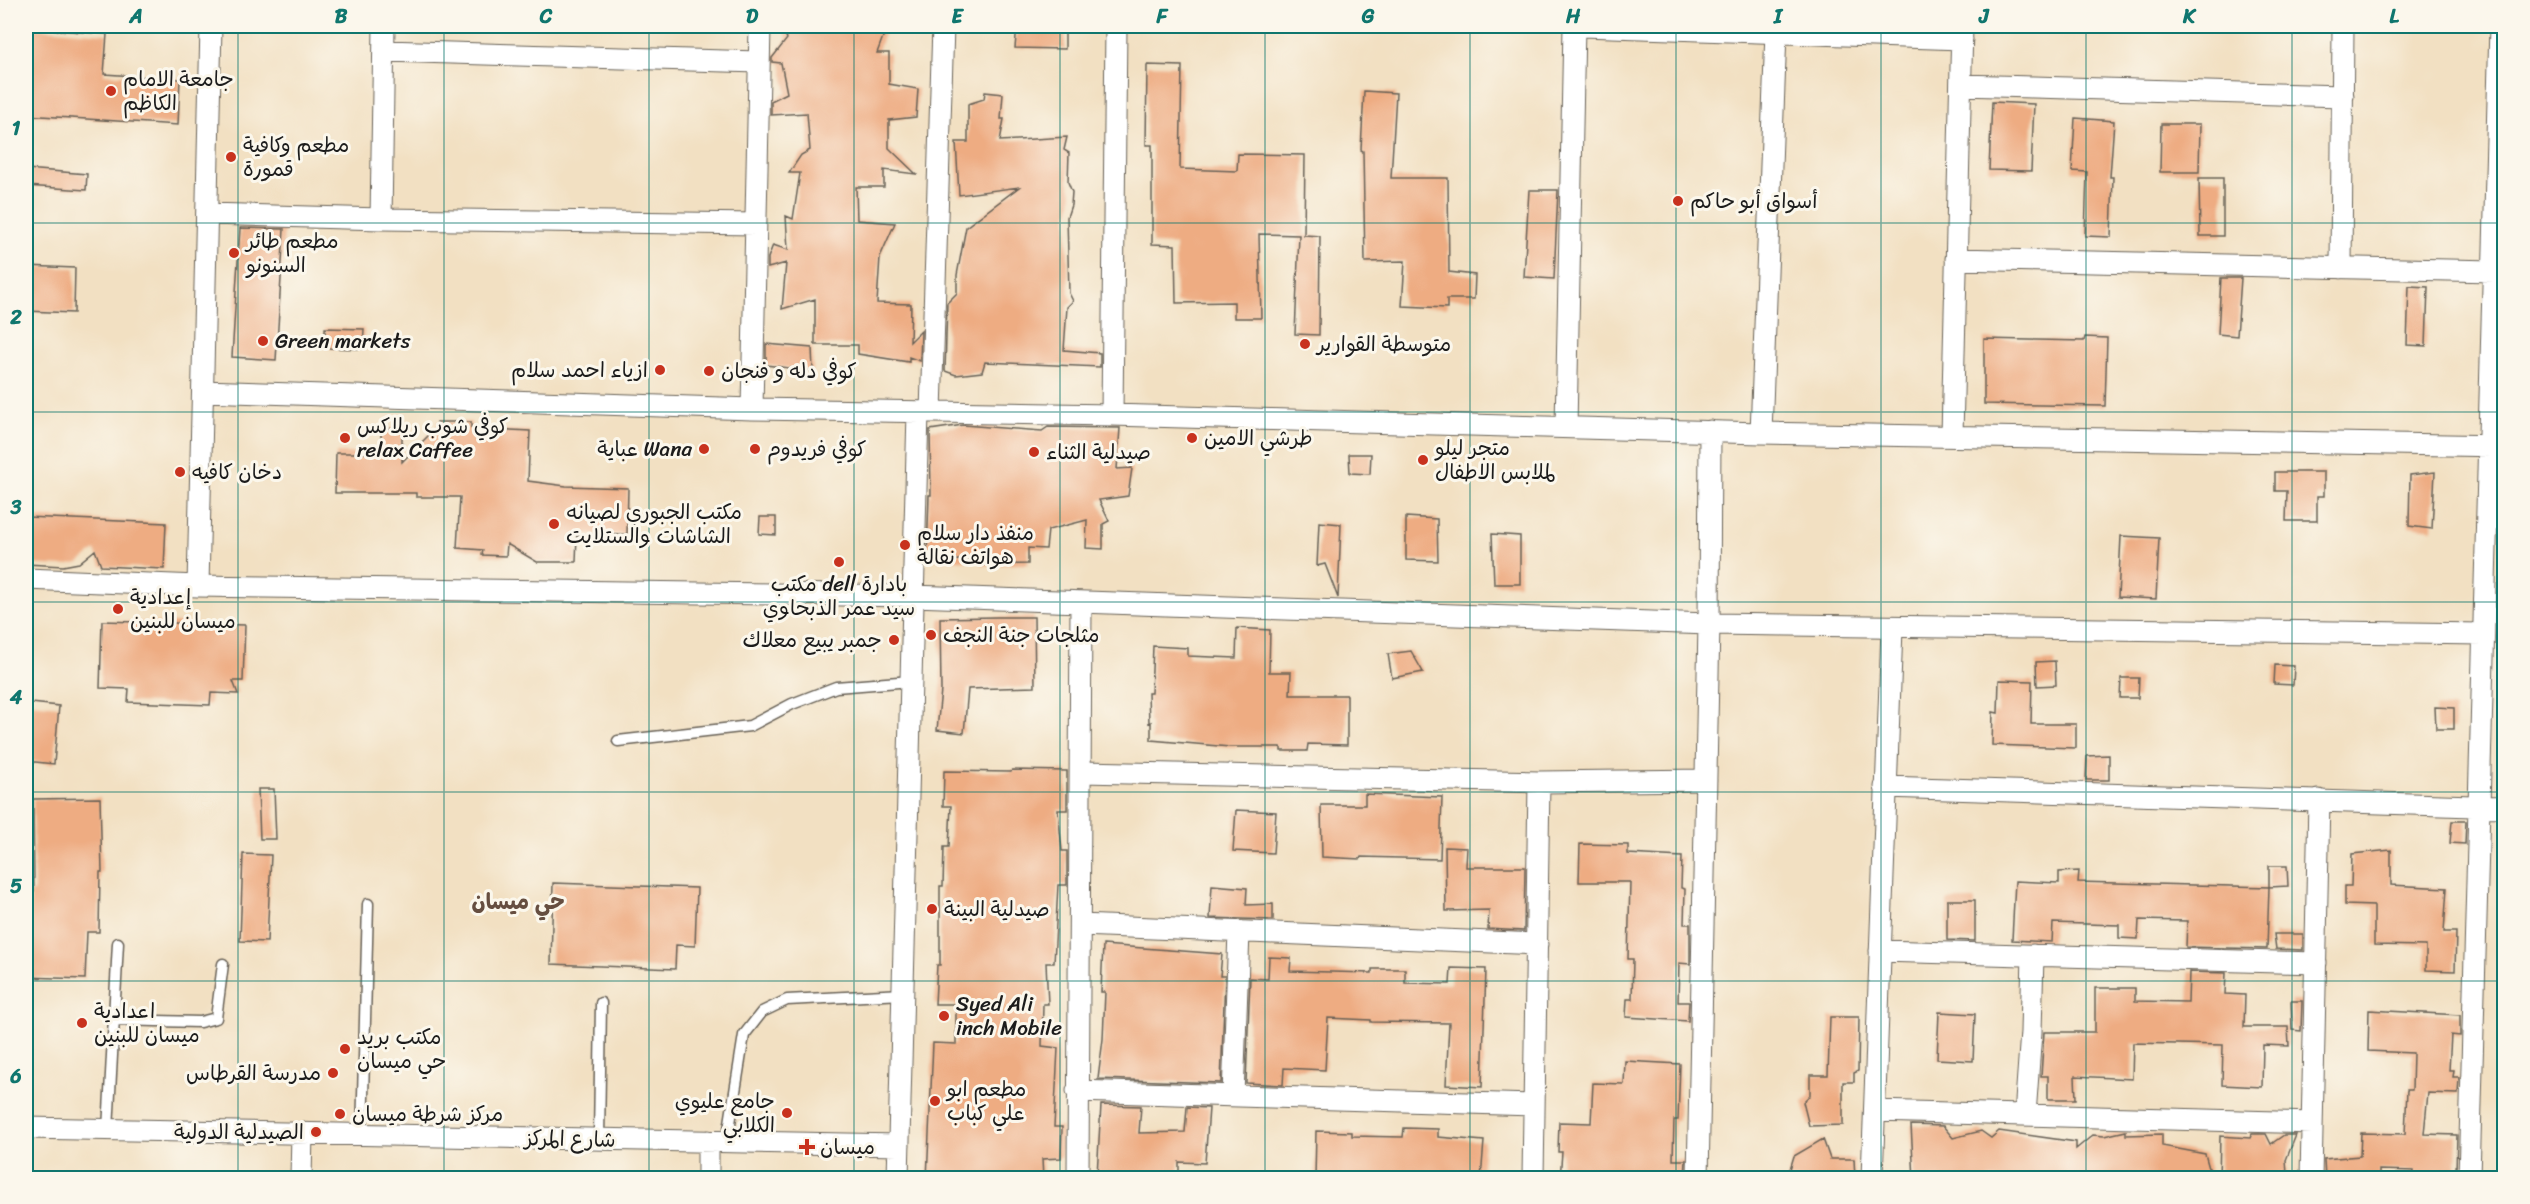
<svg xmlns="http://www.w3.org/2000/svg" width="2530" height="1204" viewBox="0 0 2530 1204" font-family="Sriracha,'Playpen Sans Arabic',sans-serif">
  <rect width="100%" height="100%" fill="#fbf7ec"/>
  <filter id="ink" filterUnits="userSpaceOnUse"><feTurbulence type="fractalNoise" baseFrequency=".0167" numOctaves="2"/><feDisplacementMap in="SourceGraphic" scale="12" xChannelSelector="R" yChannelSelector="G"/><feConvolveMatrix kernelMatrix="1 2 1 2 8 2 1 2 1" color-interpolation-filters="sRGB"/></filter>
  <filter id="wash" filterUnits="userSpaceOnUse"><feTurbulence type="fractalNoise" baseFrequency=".008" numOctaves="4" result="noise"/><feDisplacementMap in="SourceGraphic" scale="24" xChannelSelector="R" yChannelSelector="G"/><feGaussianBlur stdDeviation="1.35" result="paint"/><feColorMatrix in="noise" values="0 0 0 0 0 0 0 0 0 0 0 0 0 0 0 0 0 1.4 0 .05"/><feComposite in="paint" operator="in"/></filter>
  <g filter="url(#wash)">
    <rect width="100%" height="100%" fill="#f2e0c2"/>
    <g id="blocks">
      <path fill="#eeac82" d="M813 26H887L877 53H889V84L918 89 916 117 889 120V148L916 174 884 170V187H856L857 220 895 223 880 257 877 303 911 304 910 342 921 331 920 361 909 357V362L858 354V345H815V299L782 309 786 263 768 268V258L773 245 788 250 786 216 793 219 800 173H789L801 155 810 150 807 113 771 115V101L787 93 781 63 772 62V58L787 39 783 29 816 27Z
        M1017 26H1065V49L1015 48Z
        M32 28 107 34 104 74 180 79 178 125 26 115Z
        M1147 65 1182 66 1180 169 1237 171 1238 154 1305 155 1304 235 1320 236 1319 335 1295 334 1299 235 1259 234 1261 318H1234V302L1176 303 1175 245 1152 244V145H1146Z
        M1364 91 1396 93 1391 178H1448L1449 272 1475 275 1474 299H1447V308L1402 306 1405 261 1365 262 1363 151 1361 150Z
        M985 92 1003 94 1001 119H1004L1000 141 1067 137 1064 150 1069 153 1068 182 1072 192 1071 205 1067 217 1069 293 1073 301 1067 307 1064 350 1100 353V367L985 362 982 372 956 375 945 371 947 303 957 293V275L966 227 1019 187 959 195 956 142H968V104L984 99Z
        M1992 102 2034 104 2031 171 1989 170Z
        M2075 118 2114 121 2110 177H2113L2111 237 2085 236 2087 172 2072 171Z
        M2161 124H2200L2199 172H2160Z
        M26 169 87 174 86 190 26 186Z
        M2199 178H2223V236H2200Z
        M1529 190H1558L1554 279 1524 277Z
        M240 228 284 229 276 360 232 357Z
        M26 266 75 268 74 313 26 311Z
        M2221 278H2241L2237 336 2218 334Z
        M2409 286 2428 287 2426 346 2407 345Z
        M325 328 364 329 363 349 325 348Z
        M2085 337 2107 338 2105 406 1984 404V339L2084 341Z
        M766 344 812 348 813 371 766 365Z
        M437 422H471V428L530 431 528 481 566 486 628 488 627 534 577 535 576 562H537L507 544 506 556 482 555 483 550 457 548 460 497H416V493H335L336 453H373L375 447H381V428L402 429V462L437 427Z
        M963 425 1042 431 1048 427 1120 428 1117 469 1132 468 1128 496 1099 500 1109 521 1103 524V549L1086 548 1087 520 1048 530 1046 549 1028 548V564L981 565V561L927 559 929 495H931L930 430Z
        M1349 454H1371L1370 474 1350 473Z
        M2275 472H2324V496H2317V521H2286L2287 491H2275Z
        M2435 472 2432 529 2409 526 2410 475Z
        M26 517 166 523 164 569 101 566 95 550 79 563 63 566 26 564Z
        M760 517H776V535L759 534Z
        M1406 517 1437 519 1438 561 1406 560Z
        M1319 522 1341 524 1338 598 1325 564 1317 566Z
        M1492 534 1520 536V584H1494Z
        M2121 536 2159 538 2156 599 2118 597Z
        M997 617H1034L1035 687 968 689 964 733 937 730 941 690 940 618Z
        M102 621 245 625 243 681H233L238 694 211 693 210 705 128 702 129 689 100 688Z
        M1237 628 1270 630 1269 672H1291L1290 695H1347V745L1308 744 1307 751H1281V747H1230L1151 740V722L1149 723 1148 693H1151L1153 646 1188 648V656L1236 658Z
        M1411 651 1423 672 1392 678 1388 654Z
        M2055 661 2056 685 2037 686 2036 662Z
        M2275 665 2294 666 2293 685 2274 684Z
        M2121 678H2139L2138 698H2120Z
        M1999 680 2032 681 2031 724H2076V748L1992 745 1993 712 1998 713Z
        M31 703 59 706 54 764 26 761Z
        M2435 707 2454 708V729H2436Z
        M2109 755V780H2086L2087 756Z
        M1012 770 1067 771V810H1058L1062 851H1067V885H1058L1054 963H1046L1048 1004H1043L1042 1046 1058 1048 1054 1127H1062L1061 1158 1042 1159 1043 1179H927L933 1043 956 1044V1004H935L937 965H940V886H943L944 847H949L951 806H943L944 771 1011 772Z
        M258 789H274L276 839H260Z
        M1365 794 1442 797 1440 859 1361 857 1360 859 1322 857 1321 805H1365Z
        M100 798 102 872H100L99 932H87L85 979 26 977V943H30V892H34L33 799Z
        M1236 810 1276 812 1273 853 1233 851Z
        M2452 821H2466L2465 844 2450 843Z
        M1580 844 1628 845V854L1682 857 1681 888 1685 889 1684 924H1690V964L1679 963 1678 1002H1689L1688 1021 1626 1017 1627 999H1632L1633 959H1628L1630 882H1579Z
        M1445 847 1467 848 1466 867H1525L1524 931 1488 929 1489 910 1446 911Z
        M2391 850V885L2447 888 2444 932H2456L2455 971 2426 970V946L2374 945V906L2345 905V886H2351L2352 854Z
        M243 854 271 855 267 942 240 941Z
        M2269 866H2287L2288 886 2269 887Z
        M2079 871 2078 882 2269 887 2267 949 2186 947 2187 921 2139 920 2138 939 2119 938V925L2053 923 2052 942 2012 940 2015 881 2059 883V872Z
        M553 883 697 888 695 946 676 945 675 969 551 964Z
        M1212 885 1247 888 1246 905 1273 904V920L1210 918Z
        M1947 900H1975V941L1947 940Z
        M2274 934H2303V950L2276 949Z
        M1103 945 1222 954 1220 976H1225L1221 1083 1098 1079 1103 1039 1105 992H1101Z
        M1269 957 1291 958 1290 971 1372 973V969H1405V983L1450 984 1451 968 1486 969 1482 1087 1446 1085 1449 1023 1371 1022V1020L1328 1018 1325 1070 1284 1068 1283 1085 1246 1083 1250 978 1268 979Z
        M2189 972 2226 973 2225 994 2245 995 2244 1027H2288L2289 1046 2263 1045 2262 1087 2222 1085 2223 1045 2133 1043 2132 1079 2075 1076 2076 1099H2048V1076H2041L2044 1032H2095V988H2135V1001L2188 1002Z
        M2291 1001H2302L2301 1031 2292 1030Z
        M2369 1010 2460 1015V1036L2451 1035 2449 1070H2454L2453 1077H2459L2458 1094 2428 1093 2424 1134 2457 1135 2456 1172 2436 1171 2437 1179H2414V1171L2379 1170V1176H2370V1179H2325L2324 1159 2360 1156 2361 1133 2405 1134 2407 1090H2412L2413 1053 2368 1051Z
        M1939 1012 1975 1014 1973 1061 1937 1059Z
        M1830 1017H1859L1858 1071 1854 1073V1082H1843V1125L1809 1126 1803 1102 1810 1095V1075H1828Z
        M1625 1061 1680 1064 1678 1120H1674L1673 1160H1686L1685 1179H1560L1562 1152H1558L1559 1122 1591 1123 1593 1083 1624 1084Z
        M1101 1105 1141 1106 1139 1133 1185 1132 1187 1107 1209 1108 1205 1163 1179 1162V1177L1097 1175Z
        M1911 1125 1943 1126 1953 1138 1981 1131 1991 1138 1999 1131 2076 1142V1149L2093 1135 2104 1136 2126 1131V1135L2162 1134V1146L2205 1154 2212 1179H1914Z
        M1404 1128 1438 1129V1137L1484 1141 1481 1179H1315L1316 1131 1352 1132V1136L1403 1137Z
        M2252 1134H2266L2271 1144 2284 1135H2296L2286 1160 2287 1173 2255 1176V1179H2219L2220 1136 2250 1138Z
        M1823 1139 1830 1159H1854L1855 1179H1787L1794 1156Z"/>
    </g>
  </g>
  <g filter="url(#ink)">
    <use href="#blocks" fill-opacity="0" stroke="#676156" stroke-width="1.5"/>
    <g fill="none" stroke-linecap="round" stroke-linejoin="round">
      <defs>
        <path id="service" d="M618 741 750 726 792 704 836 687 911 681
          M114 1020 200 1022 216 1018 223 964
          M108 1130 118 943
          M362 1135 368 904
          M599 1139 601 1003
          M727 1142 744 1035 762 1012 787 1000 903 994"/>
        <path id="minor" d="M1583 26 1962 39
          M385 51 759 62
          M1961 85 2343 96
          M207 214 381 219 756 224
          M381 219 384 26
          M1956 259 2494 271
          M2341 268 2343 26
          M204 391 752 409 1112 415 1761 433 2504 446
          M752 409 760 26
          M931 412 943 26
          M1112 415 1116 26
          M1566 427 1574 26
          M1761 433 1776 32
          M1952 436 1962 26
          M26 579 198 586 913 596 1709 624 2483 634
          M198 586 211 26
          M1082 772 1539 782 1706 780
          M1885 787 2504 807
          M1080 925 1537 944
          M1880 951 2316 963
          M1077 1091 1534 1105
          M1233 1096 1239 932
          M1875 1111 2312 1123
          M2025 1115 2031 1032 2033 955
          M26 1128 899 1145
          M301 1178 302 1133
          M708 1178V1141
          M898 1178 918 412
          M1078 1178 1081 603
          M1533 1178 1539 782
          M1698 1178 1709 624 1710 431
          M1872 1178 1892 628
          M2311 1178 2319 800
          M2469 1178C2478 794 2491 410 2500 26"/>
      </defs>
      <use href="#service" stroke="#676156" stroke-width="13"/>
      <use href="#minor" stroke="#676156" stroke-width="23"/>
      <use href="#service" stroke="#fff" stroke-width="10"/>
      <use href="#minor" stroke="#fff" stroke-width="21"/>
    </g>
  </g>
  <path fill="none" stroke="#0f766e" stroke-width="1.5" stroke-opacity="0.55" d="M238 26V1178M444 26V1178M649 26V1178M854 26V1178M1060 26V1178M1265 26V1178M1470 26V1178M1676 26V1178M1881 26V1178M2086 26V1178M2292 26V1178M26 223H2504M26 412H2504M26 602H2504M26 792H2504M26 981H2504"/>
  <g fill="#c8321e" stroke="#fbf7ec" stroke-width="2">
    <circle cx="111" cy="91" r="6"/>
    <circle cx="231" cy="157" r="6"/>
    <circle cx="1678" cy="201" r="6"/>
    <circle cx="234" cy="253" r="6"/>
    <circle cx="263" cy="341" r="6"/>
    <circle cx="1305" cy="344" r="6"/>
    <circle cx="660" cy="370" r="6"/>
    <circle cx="709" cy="371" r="6"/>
    <circle cx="345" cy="438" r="6"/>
    <circle cx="1192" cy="438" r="6"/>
    <circle cx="704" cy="449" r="6"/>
    <circle cx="755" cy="449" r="6"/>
    <circle cx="1034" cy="452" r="6"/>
    <circle cx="1423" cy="460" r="6"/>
    <circle cx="180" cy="472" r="6"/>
    <circle cx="554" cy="524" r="6"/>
    <circle cx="905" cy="545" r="6"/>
    <circle cx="839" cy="562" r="6"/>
    <circle cx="118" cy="609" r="6"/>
    <circle cx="931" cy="635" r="6"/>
    <circle cx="894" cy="640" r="6"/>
    <circle cx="932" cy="909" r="6"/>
    <circle cx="944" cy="1016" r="6"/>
    <circle cx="82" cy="1023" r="6"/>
    <circle cx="345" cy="1049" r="6"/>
    <circle cx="333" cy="1073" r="6"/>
    <circle cx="935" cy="1101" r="6"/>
    <circle cx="787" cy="1113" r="6"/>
    <circle cx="340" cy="1114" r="6"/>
    <circle cx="316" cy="1132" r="6"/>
    <path d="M804 1138h6v6h6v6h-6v6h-6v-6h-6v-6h6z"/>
  </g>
  <g text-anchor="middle" stroke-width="6" stroke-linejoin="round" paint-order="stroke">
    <g font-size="21" fill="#1c1c1c" stroke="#fbf7ec" text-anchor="start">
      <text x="123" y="86">جامعة الامام<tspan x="123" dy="24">الكاظم</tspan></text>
      <text x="243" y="152">مطعم وكافية<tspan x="243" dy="24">قمورة</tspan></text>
      <text x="1690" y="208">أسواق أبو حاكم</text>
      <text x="246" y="248">مطعم طائر<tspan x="246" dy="24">السنونو</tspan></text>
      <text x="275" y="348">Green markets</text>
      <text x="1317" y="351">متوسطة القوارير</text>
      <text x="648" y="377" text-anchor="end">ازياء احمد سلام</text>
      <text x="721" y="378">كوفي دله و فنجان</text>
      <text x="357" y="433">كوفي شوب ريلاكس<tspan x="357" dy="24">relax Caffee</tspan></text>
      <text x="1204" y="445">طرشي الامين</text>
      <text x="1435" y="455">متجر ليلو<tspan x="1435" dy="24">لملابس الاطفال</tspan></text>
      <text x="692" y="456" text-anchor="end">عباية Wana</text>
      <text x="767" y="456">كوفي فريدوم</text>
      <text x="1046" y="459">صيدلية الثناء</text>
      <text x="192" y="479">دخان كافيه</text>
      <text x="566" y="519">مكتب الجبوري لصيانه<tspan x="566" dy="24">الشاشات والستلايت</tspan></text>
      <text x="917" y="540">منفذ دار سلام<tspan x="917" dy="24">هواتف نقالة</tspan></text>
      <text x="839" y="591" text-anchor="middle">مكتب dell بادارة<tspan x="839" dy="24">سيد عمر الذبحاوي</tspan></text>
      <text x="130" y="604">إعدادية<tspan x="130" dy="24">ميسان للبنين</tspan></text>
      <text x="943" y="642">مثلجات جنة النجف</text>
      <text x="882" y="647" text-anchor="end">جمبر يبيع معلاك</text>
      <text x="944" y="916">صيدلية البينة</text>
      <text x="956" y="1011">Syed Ali<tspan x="956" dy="24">inch Mobile</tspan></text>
      <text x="94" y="1018">اعدادية<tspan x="94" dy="24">ميسان للبنين</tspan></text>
      <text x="357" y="1044">مكتب بريد<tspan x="357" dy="24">حي ميسان</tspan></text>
      <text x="321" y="1080" text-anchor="end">مدرسة القرطاس</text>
      <text x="947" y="1096">مطعم ابو<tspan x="947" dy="24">علي كباب</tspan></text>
      <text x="775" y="1108" text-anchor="end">جامع عليوي<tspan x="775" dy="24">الكلابي</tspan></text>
      <text x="352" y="1121">مركز شرطة ميسان</text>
      <text x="304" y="1139" text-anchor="end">الصيدلية الدولية</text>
      <text x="820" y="1154">ميسان</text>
    </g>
    <g font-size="21" fill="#1c1c1c" stroke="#fbf7ec">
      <text transform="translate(570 1139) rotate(1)" y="7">شارع المركز</text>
    </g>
    <g font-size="22" font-weight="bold" fill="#664e40" stroke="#fbf7ec">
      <text x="518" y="909">حي ميسان</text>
    </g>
  </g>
  <rect width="2530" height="1204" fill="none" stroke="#fbf7ec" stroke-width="66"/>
  <rect x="33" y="33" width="2464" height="1138" fill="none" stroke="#0f766e" stroke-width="2"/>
  <g font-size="20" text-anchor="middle" font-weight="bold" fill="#0f766e">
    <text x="136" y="23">A</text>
    <text x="341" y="23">B</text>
    <text x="546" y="23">C</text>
    <text x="752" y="23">D</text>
    <text x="957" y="23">E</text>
    <text x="1162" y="23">F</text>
    <text x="1368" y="23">G</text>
    <text x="1573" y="23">H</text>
    <text x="1778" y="23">I</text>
    <text x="1984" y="23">J</text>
    <text x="2189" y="23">K</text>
    <text x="2394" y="23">L</text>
    <text x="16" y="135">1</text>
    <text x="16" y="324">2</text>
    <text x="16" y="514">3</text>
    <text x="16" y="704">4</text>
    <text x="16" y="893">5</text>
    <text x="16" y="1083">6</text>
  </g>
</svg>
